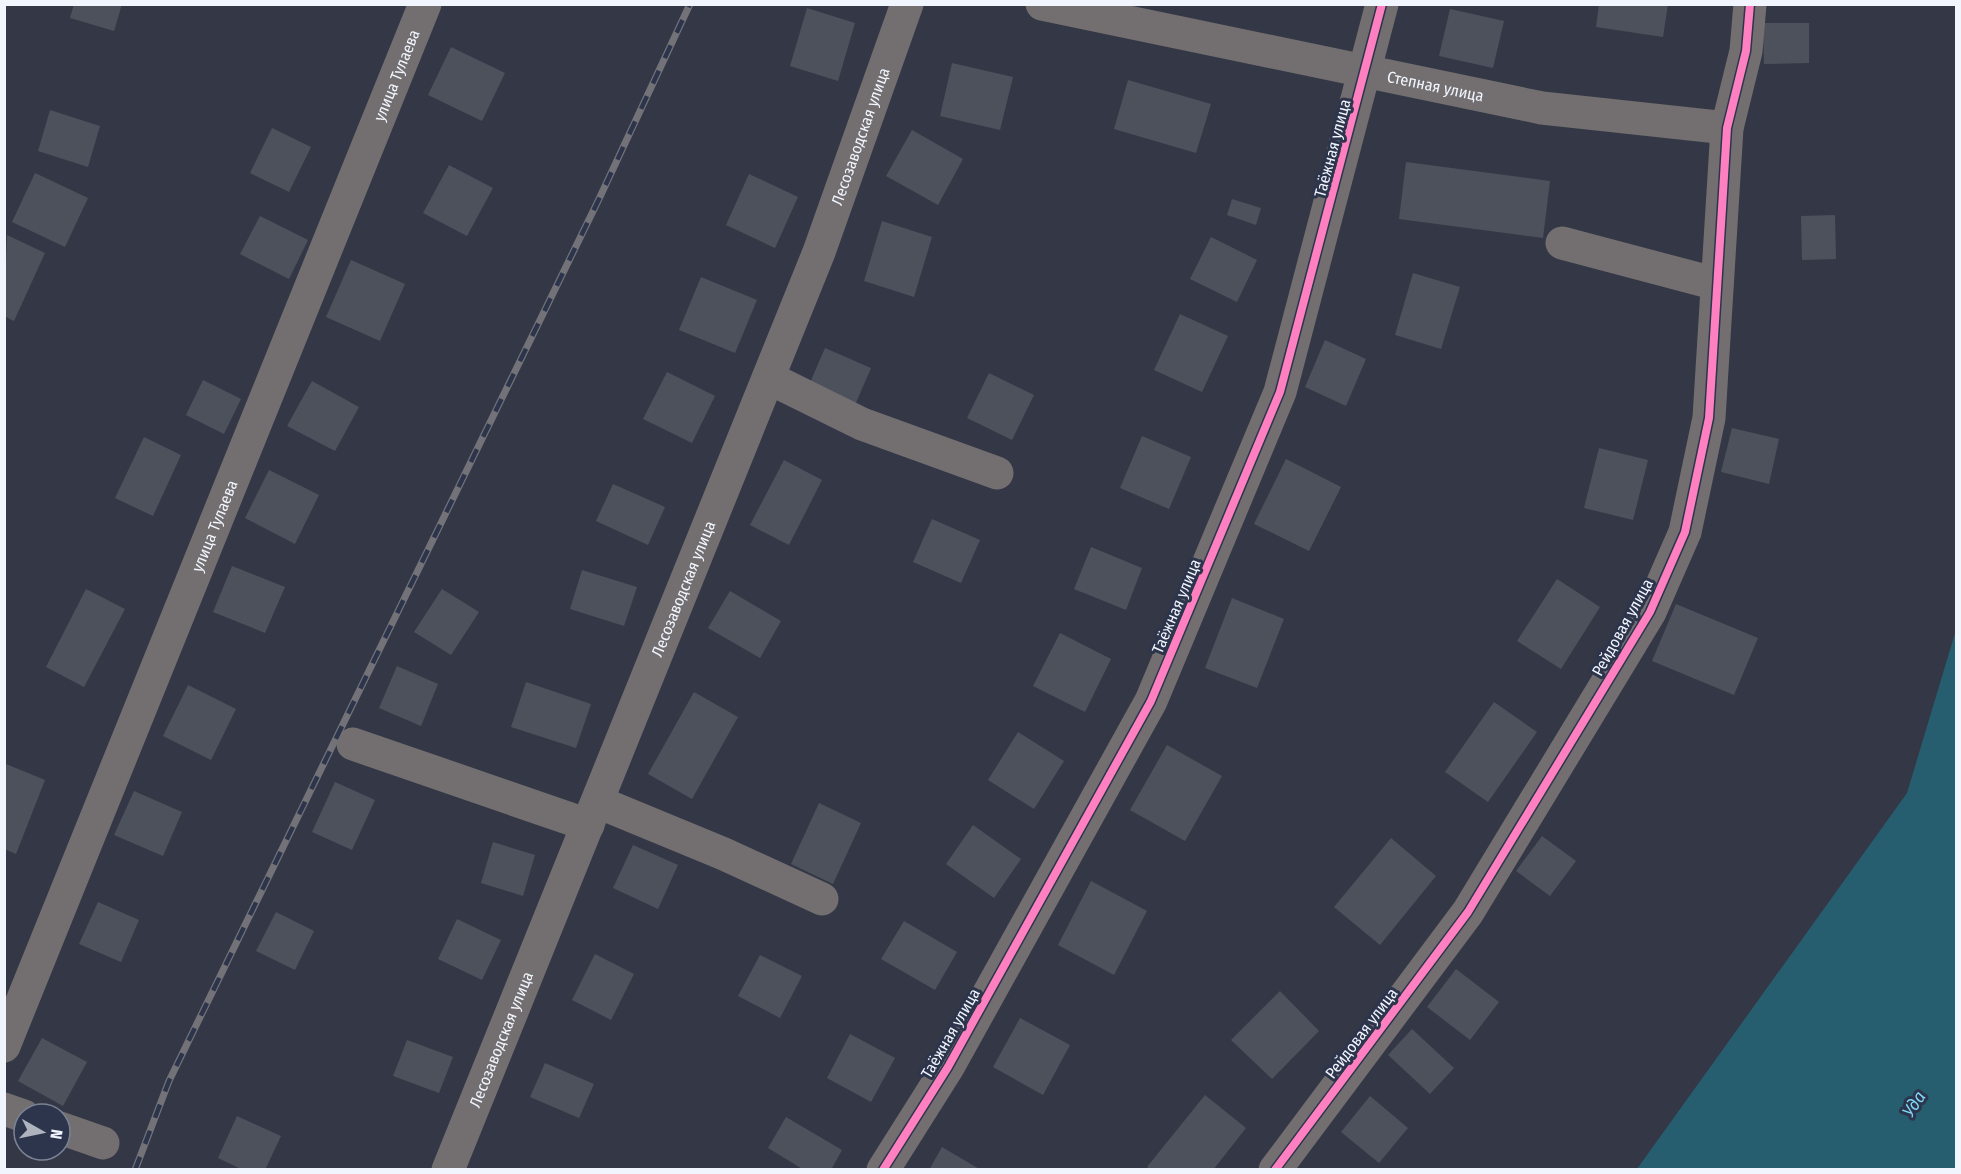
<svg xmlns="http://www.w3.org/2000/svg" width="1961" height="1174" viewBox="0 0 1961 1174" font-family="'Fira Sans Condensed',sans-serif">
  <rect width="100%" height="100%" fill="#343846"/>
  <path fill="#265e70" d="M1956 630V1169H1637L1907 793Z"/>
  <path fill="#4d515c" d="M74 4H122L114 31 70 18Z
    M1599 4H1668L1663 37 1596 27Z
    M807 8 855 23 838 81 790 66Z
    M1450 9 1504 21 1493 68 1439 56Z
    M1763 23H1809V63L1764 64Z
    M451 47 505 73 482 121 428 95Z
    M952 63 1013 77 1000 130 940 116Z
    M1128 80 1211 104 1196 153 1114 129Z
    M50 110 100 126 88 167 38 151Z
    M272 128 311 147 289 192 250 173Z
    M912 130 963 159 938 205 886 176Z
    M1406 162 1550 181 1543 238 1399 219Z
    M449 165 493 188 467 236 423 213Z
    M35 173 88 198 65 247 12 222Z
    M749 174 798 197 775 248 726 225Z
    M1232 199 1261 208 1256 225 1227 215Z
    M1835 215 1836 259 1802 260 1801 216Z
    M260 216 308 240 289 279 240 254Z
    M882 221 932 237 914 297 864 281Z
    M7 235 45 253 14 321 4 316Z
    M1211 237 1257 260 1237 302 1190 279Z
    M351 260 405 284 380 341 326 317Z
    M1413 273 1460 287 1441 349 1395 335Z
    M701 277 757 300 735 353 679 330Z
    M1180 314 1228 336 1202 392 1154 370Z
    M1325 340 1366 359 1346 406 1305 387Z
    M825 348 871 368 855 405 809 385Z
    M667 372 715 396 692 443 643 419Z
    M989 373 1034 395 1012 440 967 418Z
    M203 380 241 399 224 434 186 415Z
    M312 381 359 407 335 451 287 426Z
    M1732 428 1779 439 1769 484 1721 472Z
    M1142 436 1191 457 1169 509 1120 488Z
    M144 437 181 455 153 516 115 498Z
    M1599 448 1648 460 1633 520 1584 508Z
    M1286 459 1341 487 1309 551 1254 524Z
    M784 460 822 480 789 545 750 525Z
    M269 470 319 495 295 544 245 518Z
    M613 484 665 507 648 545 596 521Z
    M932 519 980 540 961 583 913 562Z
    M1091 547 1142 568 1126 610 1074 589Z
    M232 566 285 587 265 633 213 612Z
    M582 570 637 587 624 626 570 609Z
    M1557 579 1600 607 1561 669 1517 641Z
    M86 589 125 609 84 687 46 667Z
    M442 589 479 612 451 655 414 632Z
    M730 591 781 621 760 658 708 628Z
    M1232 598 1284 619 1257 688 1205 668Z
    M1676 604 1758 638 1734 695 1652 661Z
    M1060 633 1111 659 1085 712 1033 686Z
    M397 666 438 684 421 726 379 708Z
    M526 682 591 704 576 748 511 727Z
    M188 685 236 709 211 760 163 736Z
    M694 692 738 717 692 799 648 774Z
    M1494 702 1537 732 1488 802 1445 772Z
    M1018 732 1064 761 1034 809 988 780Z
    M1167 745 1222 776 1185 841 1130 810Z
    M6 764 45 780 16 854 4 849Z
    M335 782 375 800 352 850 312 832Z
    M134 791 182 812 163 856 114 835Z
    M819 803 861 823 833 884 791 864Z
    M973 825 1021 859 994 898 946 864Z
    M1542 836 1576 861 1550 896 1516 871Z
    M1391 838 1436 876 1380 945 1334 907Z
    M493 842 535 855 523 896 481 883Z
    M633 845 678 865 658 909 613 888Z
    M1091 881 1147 911 1114 975 1058 945Z
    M98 902 139 920 121 962 79 944Z
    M276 912 314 931 295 970 256 951Z
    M457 919 501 940 482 980 438 959Z
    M904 921 957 952 935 990 881 959Z
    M595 954 634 974 611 1020 572 1000Z
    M760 955 802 976 780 1018 738 996Z
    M1456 969 1499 1002 1470 1040 1427 1007Z
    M1280 991 1319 1031 1272 1079 1231 1040Z
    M1020 1018 1070 1045 1043 1095 993 1067Z
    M1412 1029 1454 1068 1430 1094 1388 1055Z
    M850 1034 895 1058 871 1102 827 1078Z
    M42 1038 87 1062 63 1106 18 1081Z
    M407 1040 453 1057 439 1093 393 1076Z
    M545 1063 594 1084 579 1118 530 1097Z
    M1205 1095 1246 1128 1213 1170H1151L1147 1167Z
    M1370 1096 1408 1128 1379 1163 1341 1132Z
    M237 1116 281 1136 265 1170H243L218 1158Z
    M786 1117 842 1150 831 1170H804L768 1148Z
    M942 1147 981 1170H929Z"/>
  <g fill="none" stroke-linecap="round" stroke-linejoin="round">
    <g stroke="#736f70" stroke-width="33">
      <path id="s1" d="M1042 4 1542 108 1727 128"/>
      <path d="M1562 243 1717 284"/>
      <path d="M769 378 862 424 997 473"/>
      <path d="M353 744 588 825"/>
      <path d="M598 802 724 854 822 899"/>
      <path id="s2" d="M4 1046 425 4"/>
      <path d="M4 1109 24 1116"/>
      <path d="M60 1128 103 1143"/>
      <path id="s3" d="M448 1170 819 252 907 4"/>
      <path d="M883 1170 948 1067 1151 701 1280 392 1382 4"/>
      <path d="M1275 1170 1468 912 1650 612 1685 532 1709 418 1727 128 1746 51 1750 4"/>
    </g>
    <defs>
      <path id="rail" d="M135 1170 169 1081 599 199 690 4"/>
    </defs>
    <use href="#rail" stroke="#727278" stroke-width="7"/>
    <use href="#rail" stroke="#2d354d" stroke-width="4.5" stroke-dasharray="14" stroke-linecap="butt"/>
    <defs>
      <path id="cycleway" d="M883 1170 948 1067 1151 701 1280 392 1382 4
        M1275 1170 1468 912 1650 612 1685 532 1709 418 1727 128 1746 51 1750 4"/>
    </defs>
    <use href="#cycleway" stroke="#2d354d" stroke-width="11"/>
    <use href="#cycleway" stroke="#ff80c0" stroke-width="8"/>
  </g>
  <g text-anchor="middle" stroke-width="6" stroke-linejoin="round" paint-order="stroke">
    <g font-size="16" fill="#f1f5fe" stroke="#2d354d">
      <text dy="6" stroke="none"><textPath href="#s2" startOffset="1047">улица Тулаева</textPath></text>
      <text dy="6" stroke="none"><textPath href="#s1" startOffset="402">Степная улица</textPath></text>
      <text dy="6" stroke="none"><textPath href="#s3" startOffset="1113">Лесозаводская улица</textPath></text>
      <text transform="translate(1332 148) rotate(-75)" y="6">Таёжная улица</text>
      <text dy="6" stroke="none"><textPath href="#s2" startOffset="561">улица Тулаева</textPath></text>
      <text dy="6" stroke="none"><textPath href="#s3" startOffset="627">Лесозаводская улица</textPath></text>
      <text transform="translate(1176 606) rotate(-67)" y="6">Таёжная улица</text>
      <text transform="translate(1622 627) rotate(-61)" y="6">Рейдовая улица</text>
      <text transform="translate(950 1033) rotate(-60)" y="6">Таёжная улица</text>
      <text transform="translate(1361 1033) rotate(-53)" y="6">Рейдовая улица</text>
      <text dy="6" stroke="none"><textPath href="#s3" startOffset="141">Лесозаводская улица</textPath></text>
    </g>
    <g font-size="18" font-style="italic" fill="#7dd9f8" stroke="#2d354d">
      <text transform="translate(1914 1104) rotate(-57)" y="6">Уда</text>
    </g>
  </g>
  <rect width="1961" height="1174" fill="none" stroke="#f1f5fe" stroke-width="12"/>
  <g transform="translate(42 1132) rotate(99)"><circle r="28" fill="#2d354d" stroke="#7b8294" stroke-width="1.5"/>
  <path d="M0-4.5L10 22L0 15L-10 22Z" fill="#afb3be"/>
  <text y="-9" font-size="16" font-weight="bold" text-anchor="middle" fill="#f1f5fe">N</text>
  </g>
</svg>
